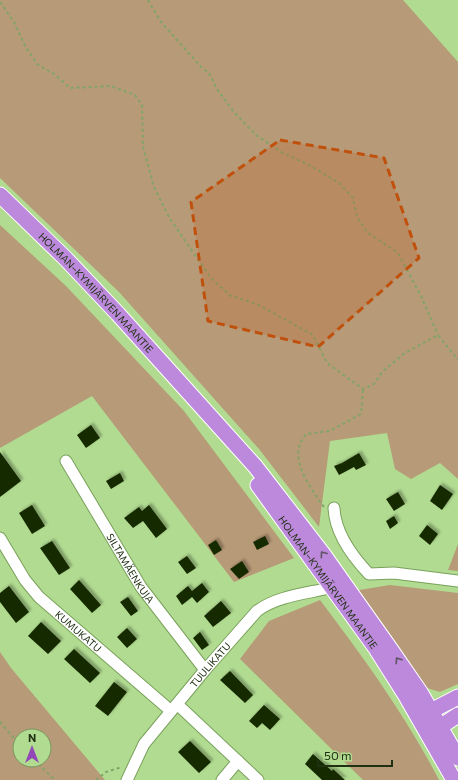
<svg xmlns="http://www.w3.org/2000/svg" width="458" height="780" viewBox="0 0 458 780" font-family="Commissioner,sans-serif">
  <defs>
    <filter id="shadow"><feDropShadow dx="2.5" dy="-2.5" stdDeviation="1" flood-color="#0004"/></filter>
  </defs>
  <rect width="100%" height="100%" fill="#b1db91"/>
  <path fill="#b79a77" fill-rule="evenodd" d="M0 0H403L458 62V479L440 463 411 479 395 469 387 433 330 441 319 527 259 449 119 292 0 178Z
    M0 225 66 286 184 411 294 558 234 582 92 396 0 448Z
    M458 544V571L448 570Z
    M390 585 458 593V684L440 692 427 688 353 591Z
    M320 600C363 657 406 716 439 780H363L240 659 269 621Z
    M0 652 11 668 105 780H0ZM20 736H44V760H20Z"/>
  <path fill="#182a05" filter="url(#shadow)" d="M91 425 100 438 86 448 77 435Z
    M0 452 21 481 0 497Z
    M359 453 366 465 356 470 354 467 339 475 334 466 342 463Z
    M120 473 124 481 111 489 106 481Z
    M440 485 453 494 442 510 430 501Z
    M398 492 405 504 394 511 386 499Z
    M32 505 45 526 32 534 19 513Z
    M149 505 167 529 156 538 143 521 133 528 124 518 139 507 142 511Z
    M394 516 398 523 390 529 386 521Z
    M427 525 438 534 430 545 419 536Z
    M265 536 269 544 257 550 253 542Z
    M216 540 222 550 214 555 208 545Z
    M52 541 70 568 59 575 40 548Z
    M187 556 196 568 187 574 178 562Z
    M242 561 249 572 239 579 230 569Z
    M79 580 101 605 92 613 70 589Z
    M202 583 209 592 197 603 192 597 182 605 176 596 188 586 192 591Z
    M9 586 29 612 16 623 0 602V593Z
    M128 597 138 611 131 616 120 602Z
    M221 601 231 613 213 627 204 616Z
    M41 622 61 641 48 654 28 636Z
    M127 628 137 639 127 648 117 637Z
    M200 632 209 645 202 650 193 638Z
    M74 649 100 673 90 683 64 659Z
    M230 671 253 695 245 703 220 680Z
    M114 682 127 692 108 716 95 706Z
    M264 705 280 719 270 730 262 723 257 728 249 721Z
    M190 741 211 762 199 773 178 752Z
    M313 754 332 771 333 769 345 780H322L305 764Z"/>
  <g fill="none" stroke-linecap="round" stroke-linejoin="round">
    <defs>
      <g id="minor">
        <path id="s1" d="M66 461 141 587 205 670"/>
        <path d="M334 508C335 533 352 556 369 574L394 573 458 581"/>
        <path id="s2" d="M0 538 25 580 39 597 171 711"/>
        <path d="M177 704 258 780"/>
        <path id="s3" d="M127 780 144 744 205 670 257 611C276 597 302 594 325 589"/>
        <path d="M222 780 238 761"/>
      </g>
      <g id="highway">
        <path id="s4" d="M0 195 66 259 118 314 255 466 323 554 391 650 420 692 458 758"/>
        <path id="s5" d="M258 485 375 647 406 696 454 780"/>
        <path d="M427 719 431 711 458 697"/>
        <path d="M432 729 440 727 458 715"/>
      </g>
    </defs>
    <use href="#minor" stroke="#7aa15b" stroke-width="13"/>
    <use href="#highway" stroke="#fff" stroke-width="17"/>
    <path stroke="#82a468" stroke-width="2" stroke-dasharray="3 3" stroke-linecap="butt" d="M148 0 161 22 201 67 209 73 217 89 233 111 256 135 281 152 311 166 339 183 353 198 357 217 367 232 398 253 421 296 438 335
      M0 2 14 22 25 46 37 64 54 74 70 88 111 86 135 95 142 105 143 147 154 187 170 219 211 278 231 296 257 304 313 335 327 363 363 389 374 384 382 372 405 353 438 335 458 360
      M324 507C313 492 292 464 300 444 301 441 304 437 306 434L330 431 361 414 363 389
      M0 722 20 745
      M34 760 55 780
      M96 780 106 772 122 767"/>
    <use href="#minor" stroke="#fff" stroke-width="11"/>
    <use href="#highway" stroke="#bd89dc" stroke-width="15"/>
  </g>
  <defs><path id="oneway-chevron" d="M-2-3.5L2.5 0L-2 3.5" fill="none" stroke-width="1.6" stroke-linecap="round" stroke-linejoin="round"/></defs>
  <g stroke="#5f5463">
    <use href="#oneway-chevron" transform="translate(323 554) rotate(-126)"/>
    <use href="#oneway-chevron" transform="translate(398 660) rotate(-124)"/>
  </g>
  <path fill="#c0510d" fill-opacity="0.2" stroke="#c0510d" stroke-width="3" stroke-dasharray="8 5" stroke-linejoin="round" d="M280 140 384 158 419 258 318 347 208 321 191 202Z"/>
  <g text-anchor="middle" stroke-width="4" stroke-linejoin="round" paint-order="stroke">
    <g font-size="10" fill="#203013" stroke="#b1db91">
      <text dy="4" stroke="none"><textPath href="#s4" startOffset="137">HOLMAN–KYMIJÄRVEN MAANTIE</textPath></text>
      <text dy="4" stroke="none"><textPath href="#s1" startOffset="125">SILTAMÄENKUJA</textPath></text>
      <text dy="4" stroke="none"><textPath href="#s5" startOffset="120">HOLMAN–KYMIJÄRVEN MAANTIE</textPath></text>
      <text dy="4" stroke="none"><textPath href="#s2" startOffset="123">KUMUKATU</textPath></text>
      <text dy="4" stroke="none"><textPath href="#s3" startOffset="143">TUULIKATU</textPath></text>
    </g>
  </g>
  <g transform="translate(32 748)"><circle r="19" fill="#b1db91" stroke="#77975f"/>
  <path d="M0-3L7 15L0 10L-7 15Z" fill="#9247b9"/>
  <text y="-6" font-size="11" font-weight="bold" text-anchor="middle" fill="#203013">N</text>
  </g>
  <path d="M318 760v6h74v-6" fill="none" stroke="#203013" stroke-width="2"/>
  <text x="324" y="760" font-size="12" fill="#203013" stroke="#b1db91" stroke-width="3" paint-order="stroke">50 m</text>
</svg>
